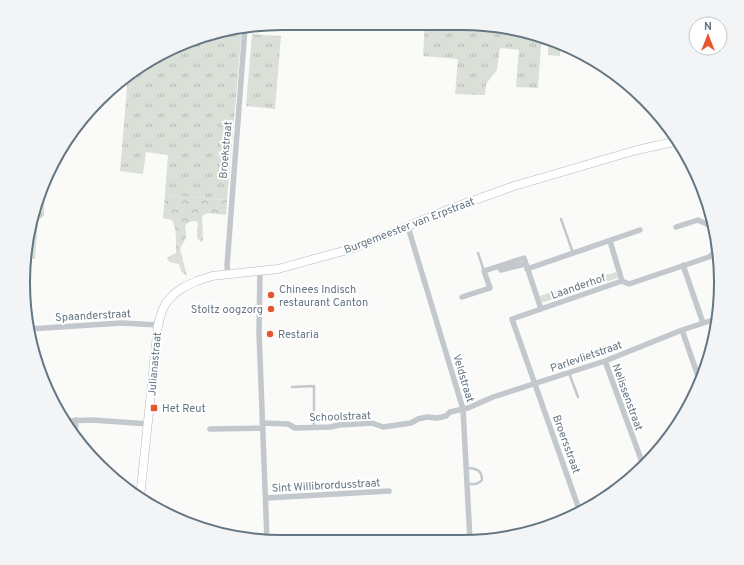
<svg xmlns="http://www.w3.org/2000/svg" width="744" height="565" viewBox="0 0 744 565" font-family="Overpass,sans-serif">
  <defs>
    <pattern id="grass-tufts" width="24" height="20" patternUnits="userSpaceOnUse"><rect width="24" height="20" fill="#dadfd7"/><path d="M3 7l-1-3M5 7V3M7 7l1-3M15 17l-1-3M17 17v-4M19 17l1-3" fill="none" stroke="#b4b9b4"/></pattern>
    <pattern id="forest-crowns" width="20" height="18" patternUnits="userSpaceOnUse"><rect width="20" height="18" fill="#dadfd7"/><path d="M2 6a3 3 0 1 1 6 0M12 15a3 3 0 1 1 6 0" fill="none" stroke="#b4b9b4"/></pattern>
  </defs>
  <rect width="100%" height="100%" fill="#fafaf8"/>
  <path fill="url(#grass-tufts)" d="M425 23 478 24 529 32 560 46V56L548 55V45H541L538 88 516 87 519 50 500 48 497 70 486 84 485 95 455 94 458 59 423 56Z
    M242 28 227 200 165 195 168 155 146 152 143 174 120 171 128 76 153 58 215 32Z
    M252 34 281 36 275 109 246 106Z
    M45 181 44 215 38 221 35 259H26L28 232Z"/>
  <path fill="url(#forest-crowns)" d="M165 195 227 200 226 215 208 213 202 216 203 241 201 242 197 238 198 223 196 221C178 222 189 231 185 240 183 244 181 245 180 249L187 276 181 271 179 264 170 262 167 259 168 257 176 253C176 242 177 230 172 220L163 218Z
    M616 272 618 278 544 302 541 301 540 296Z"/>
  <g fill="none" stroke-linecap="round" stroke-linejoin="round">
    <defs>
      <path id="secondary" d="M140 498 158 325 162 311 166 303 174 294 184 287 197 281 212 276 278 269 354 248 455 207 514 186 637 150 678 141"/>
    </defs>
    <use href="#secondary" stroke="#b3babf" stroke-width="9"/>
    <path stroke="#c3c8cc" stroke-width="2.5" d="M561 219 573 253
      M478 253 484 271
      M569 373 578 397
      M292 387 314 386V427
      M466 468C476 468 482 470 482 480 478 485 473 484 468 484"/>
    <path stroke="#c3c8cc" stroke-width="5.5" d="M408 227 463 409 470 540
      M676 227 698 220 713 227
      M610 241 622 281
      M683 265 703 323
      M499 266 501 270 525 264
      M527 269 640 230
      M260 271 259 332 267 540
      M228 274 227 266 245 28
      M462 297 490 288 484 271 524 258 541 309
      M29 329 122 323 158 325
      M682 330 698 376
      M605 361 642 462
      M64 421 92 420 149 424
      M262 423 288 424 295 428 330 427 339 425 372 423 383 427 411 423 418 419 427 417 437 418 446 416 450 412 468 408 493 397 605 361 682 330 716 319
      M210 429 263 428
      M75 436 76 420
      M266 498 389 491
      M580 512 512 319 622 281 629 284 709 257 714 253 712 232 714 227"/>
    <use href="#secondary" stroke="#fff" stroke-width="8"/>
  </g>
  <g fill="#e4572e" stroke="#fff" stroke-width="1.5">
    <circle cx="271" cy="295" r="4"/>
    <circle cx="271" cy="309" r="4"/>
    <circle cx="270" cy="334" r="4"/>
    <rect x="150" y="404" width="8" height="8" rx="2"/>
  </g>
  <g text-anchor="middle" stroke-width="4" stroke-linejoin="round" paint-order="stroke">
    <g font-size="11" fill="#657683" stroke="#fff">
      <text transform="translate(225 150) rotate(-85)" y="4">Broekstraat</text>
      <text transform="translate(409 225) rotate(-21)" y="4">Burgemeester van Erpstraat</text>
      <text transform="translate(578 286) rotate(-19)" y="4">Laanderhof</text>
      <text transform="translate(93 315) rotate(-3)" y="4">Spaanderstraat</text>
      <text transform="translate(586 356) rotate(-19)" y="4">Parlevlietstraat</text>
      <text transform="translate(154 364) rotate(-85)" y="4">Julianastraat</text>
      <text transform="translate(464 378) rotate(73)" y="4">Veldstraat</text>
      <text transform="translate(628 397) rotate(70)" y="4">Nelissenstraat</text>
      <text transform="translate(340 416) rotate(-2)" y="4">Schoolstraat</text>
      <text transform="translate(567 444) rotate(70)" y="4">Broersstraat</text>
      <text transform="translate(326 485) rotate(-3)" y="4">Sint Willibrordusstraat</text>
    </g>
    <g font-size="11" fill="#657683" stroke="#fff" text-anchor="start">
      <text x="279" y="293">Chinees Indisch<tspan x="279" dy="13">restaurant Canton</tspan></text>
      <text x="263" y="313" text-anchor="end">Stoltz oogzorg</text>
      <text x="278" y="338">Restaria</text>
      <text x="162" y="412">Het Reut</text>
    </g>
  </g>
  <path d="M0 0H744V565H0ZM282 30H462A252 252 0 0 1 714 282V283A252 252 0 0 1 462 535H282A252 252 0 0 1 30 283V282A252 252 0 0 1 282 30Z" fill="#f3f4f5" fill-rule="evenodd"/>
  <path fill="none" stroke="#657683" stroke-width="2" d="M282 30H462A252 252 0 0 1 714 282V283A252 252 0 0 1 462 535H282A252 252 0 0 1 30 283V282A252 252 0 0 1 282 30Z"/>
  <g transform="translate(708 36)"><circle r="19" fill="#ffffff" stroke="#c1c8cd"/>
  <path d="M0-3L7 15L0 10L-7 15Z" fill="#e4572e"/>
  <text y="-6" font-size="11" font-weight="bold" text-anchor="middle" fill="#657683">N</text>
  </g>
</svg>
